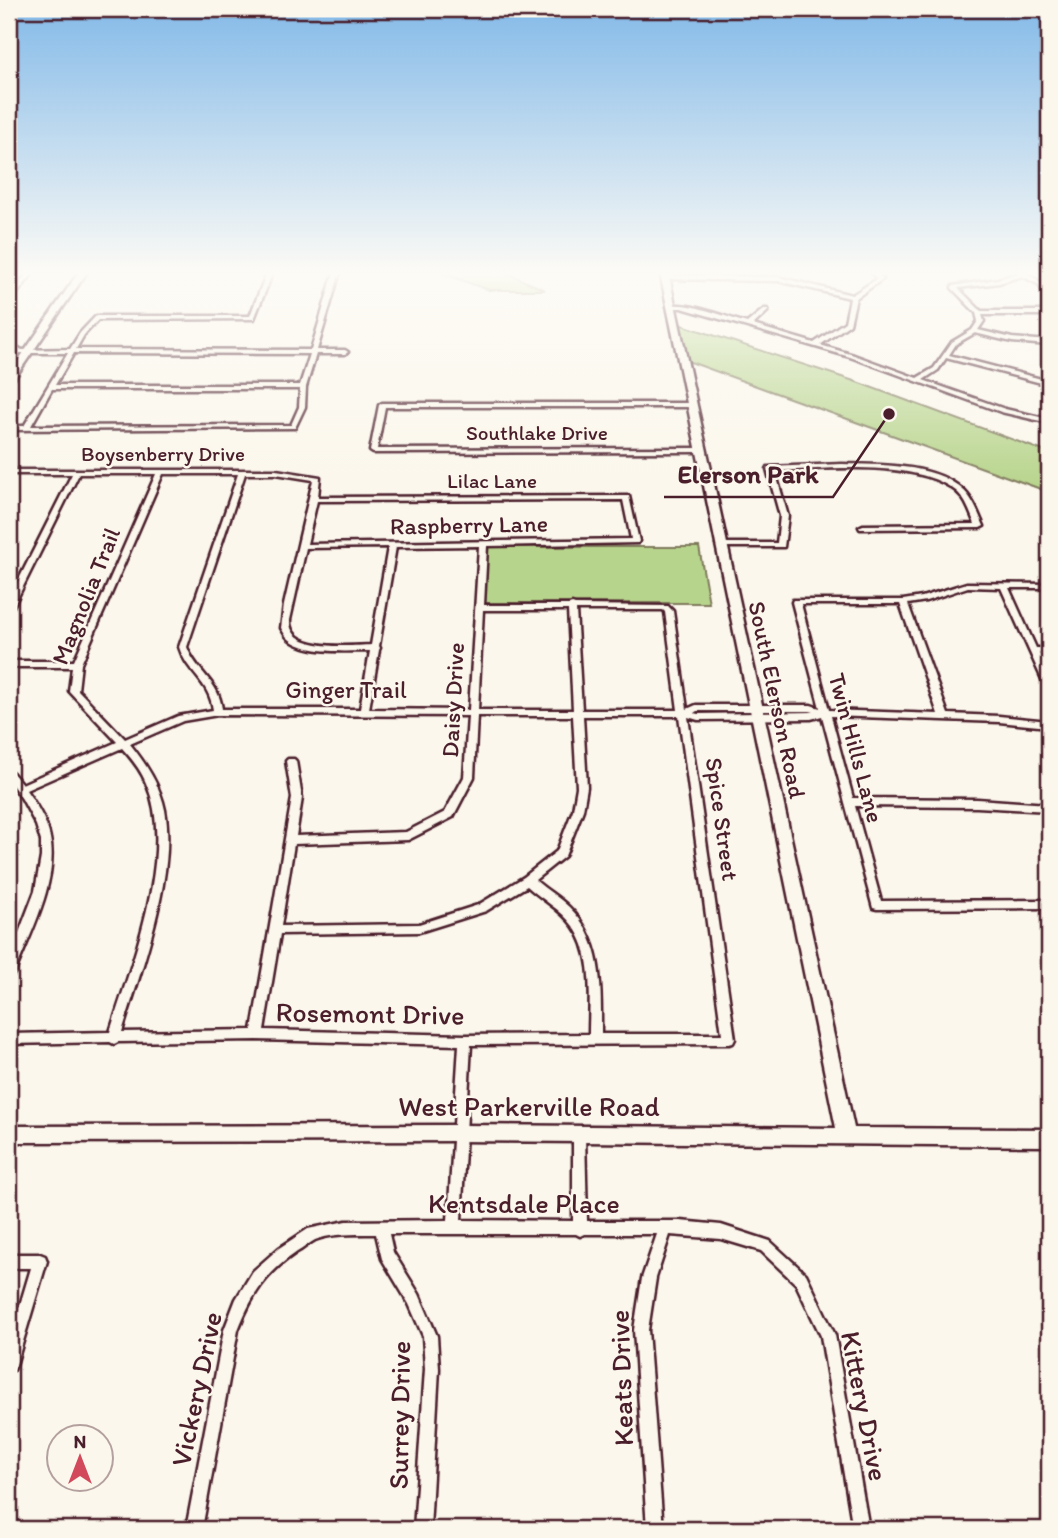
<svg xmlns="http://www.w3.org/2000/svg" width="1058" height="1538" viewBox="0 0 1058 1538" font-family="Itim,sans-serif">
  <rect width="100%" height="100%" fill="#fbf7ec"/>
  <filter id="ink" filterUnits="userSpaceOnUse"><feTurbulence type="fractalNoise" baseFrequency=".0143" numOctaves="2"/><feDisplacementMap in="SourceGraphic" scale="14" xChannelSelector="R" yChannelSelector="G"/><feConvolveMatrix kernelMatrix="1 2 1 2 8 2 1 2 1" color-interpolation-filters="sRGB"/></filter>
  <g filter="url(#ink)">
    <path fill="#b7d48c" stroke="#807a5c" stroke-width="2" d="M439 272H504L545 290H489Z
      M679 324 854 381 1049 453V492L682 359Z
      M486 547H699L709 603H484Z"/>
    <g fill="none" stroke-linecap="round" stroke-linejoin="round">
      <defs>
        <path id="street" d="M28 272H34L11 301 9 302V297Z
          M267 272H273L254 319 98 320 84 335 76 349 311 350 334 272H340L317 350H345L348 352 345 354H316L306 387 305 407 295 428 9 430V426H24L68 353H19L17 352V350L70 349 80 333 96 316H250ZM74 353 310 354 300 385H55ZM52 389H300L299 407 291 425 31 426Z
          M871 272H877L883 279 856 298 850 324 820 345 854 355 917 378 934 368 952 342 972 330 978 321 976 313 952 288V286L998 279 1022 272H1031L1027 274C1038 280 1049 285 1049 300L1047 299 1038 284 1022 276 999 283 958 288 981 311H1049V315H982L984 321 978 330 1012 338 1049 341V345L1012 342 975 333 956 344 949 355 1049 381V385L946 358 938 370 923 380 1005 409 1049 419V423L1001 412 850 357 682 308H670L667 306C685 300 728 318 747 323L764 309H768V311L753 325 814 343 845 322 850 298 778 281 665 279 662 277 665 275 778 277 852 295 877 279Z
          M382 403H692L695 405 692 407H385L377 449 701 448 704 450 701 452 373 453 370 451 379 405Z
          M842 464C879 465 933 463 962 489 973 498 978 513 984 526L980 528 860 529 859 527 863 525 975 524C970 513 966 499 956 491 916 459 825 469 775 471L788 516 784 547H720L716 545 720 543H777L780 516 767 469 768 467Z
          M9 470H276L320 477 318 497 629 496 639 541 638 543 487 546 484 605H569L572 604 575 605 668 606 673 611 687 709 696 705H811L820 708 792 602 793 600H903L922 597 967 583 1049 584V588H1009L1036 648H1049V654L1039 653 1049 677V689L1045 686 1001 588 968 587 926 601 908 604 948 714 999 716 1049 721V727L999 722 831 716 853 798 977 799 1049 804V811L977 807 855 806 881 901 1049 900V908L877 909 873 908 822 716 811 719 698 720 688 717 735 1039 733 1043 729 1044 471 1045 461 1220 573 1221V1134L575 1130 579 1128 583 1130 585 1134 587 1221H680L721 1225 770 1241 806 1274 835 1335 869 1529H853L821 1336 796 1284 761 1251 721 1239 670 1235 656 1278 648 1330 663 1529H647L634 1330 642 1278 657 1234H584L580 1236 576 1234H389L393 1252 419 1294 437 1336 439 1369 430 1529H414L425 1369 423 1336 409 1304 382 1259 376 1234C358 1234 332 1233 315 1240 309 1243 303 1249 297 1252 265 1274 252 1295 238 1330L202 1529H186L224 1330 236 1299 253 1271 279 1248 308 1229 346 1221 448 1220 459 1045 257 1040 118 1042 114 1044 110 1042 9 1044V1034L110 1032C131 964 177 851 146 783 141 770 131 758 122 748L26 790C36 804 47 821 50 838 59 880 30 934 15 972L13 975 9 977V959L35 891 41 857V841L36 825 22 799 9 780V771L12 772 22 784 117 742 69 691 72 667H9V661H74L156 474H79L13 607 9 609V599L72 474H9ZM163 474H238L179 647C187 673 210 682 213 710L178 716 125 739 78 690 81 664ZM245 474H276L313 480 284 605 281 628C283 631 285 635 287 637 304 655 347 651 370 651L360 709H222C219 681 196 672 187 647ZM623 500 631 539 307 544 317 501ZM479 546 469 710 369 709 379 650 380 648 379 646 396 547ZM388 547 371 645C350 646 288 652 290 620L306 548ZM801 604H900L938 714 829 710ZM483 610H568L573 710H478ZM576 610H663L665 612 678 710H582ZM697 711H810L814 712 698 714 694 713ZM218 715 468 716 464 777 445 812 406 832 296 836 302 798 296 761 294 759H288L286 761 292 798 252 1030 122 1032C141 970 177 874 165 810 160 785 146 764 130 744L183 721ZM477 716H573L577 787 573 810 557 851 524 877 478 905 419 924 281 926 294 844 408 840 453 817 474 777ZM583 716H679L722 1034H601C601 989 604 941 569 907 559 897 546 890 535 880L565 856 583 810 587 787ZM527 886C542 900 561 909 573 926 595 955 589 1000 589 1034L465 1035 264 1030 280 934 419 932 486 911Z
          M9 1254H40L45 1256 47 1261 16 1365 14 1370 9 1372V1342L31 1268H9Z"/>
        <path id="secondary" d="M79 272H87L12 382 9 383V374Z
          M660 272H668L854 1128 1049 1129V1146L460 1141 9 1142V1126L460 1125 836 1128Z
          M9 348H19L23 351 19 354H9Z"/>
      </defs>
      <use href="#street" stroke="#4a1f2b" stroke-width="5"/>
      <use href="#secondary" stroke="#4a1f2b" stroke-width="5"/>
      <use href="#street" fill="#fbf7ec" fill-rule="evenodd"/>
      <use href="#secondary" fill="#fbf7ec" fill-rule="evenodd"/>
    </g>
  </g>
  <linearGradient id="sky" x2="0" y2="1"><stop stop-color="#82b9e8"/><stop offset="0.56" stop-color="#fdfbf6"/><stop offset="1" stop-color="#fdfbf6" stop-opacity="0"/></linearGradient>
  <rect width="1058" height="488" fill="url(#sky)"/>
  <g text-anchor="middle" stroke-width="5" stroke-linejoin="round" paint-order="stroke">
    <g font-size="21" fill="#4a1f2b" stroke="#fbf7ec">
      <text x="537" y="440">Southlake Drive</text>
      <text x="163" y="461">Boysenberry Drive</text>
      <text x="492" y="488">Lilac Lane</text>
    </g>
    <g font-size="24" fill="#4a1f2b" stroke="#fbf7ec">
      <text transform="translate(469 525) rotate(-1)" y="8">Raspberry Lane</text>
      <text transform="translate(86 596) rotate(-68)" y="8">Magnolia Trail</text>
      <text x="346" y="698">Ginger Trail</text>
      <text transform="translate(453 700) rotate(-87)" y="8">Daisy Drive</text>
      <text transform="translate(777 700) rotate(78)" y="8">South Elerson Road</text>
      <text transform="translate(856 748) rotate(75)" y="8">Twin Hills Lane</text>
      <text transform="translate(722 819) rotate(82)" y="8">Spice Street</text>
    </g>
    <g font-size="28" fill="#4a1f2b" stroke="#fbf7ec">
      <text transform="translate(370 1013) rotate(1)" y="10">Rosemont Drive</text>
      <text x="529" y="1116">West Parkerville Road</text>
      <text x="524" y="1213">Kentsdale Place</text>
      <text transform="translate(621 1378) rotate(-92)" y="10">Keats Drive</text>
      <text transform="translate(196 1389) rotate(-78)" y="10">Vickery Drive</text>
      <text transform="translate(865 1406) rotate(79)" y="10">Kittery Drive</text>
      <text transform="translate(399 1415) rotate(-89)" y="10">Surrey Drive</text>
    </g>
  </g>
  <path fill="none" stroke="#4a1f2b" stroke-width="2.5" d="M889 414L833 497H664"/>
  <circle fill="#4a1f2b" stroke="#fbf7ec" stroke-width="2.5" cx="889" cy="414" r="7"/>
  <g font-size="26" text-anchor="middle" font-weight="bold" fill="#4a1f2b" stroke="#fbf7ec" stroke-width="5" stroke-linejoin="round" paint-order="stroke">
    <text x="748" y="483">Elerson Park</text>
  </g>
  <rect width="1058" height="1538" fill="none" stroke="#fbf7ec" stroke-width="35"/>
  <rect x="18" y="18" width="1023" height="1503" fill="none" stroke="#4a1f2b" stroke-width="2.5" filter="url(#ink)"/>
  <g transform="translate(80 1458)"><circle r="33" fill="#fbf7ec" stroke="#b4a19f" stroke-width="2"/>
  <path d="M0-5L12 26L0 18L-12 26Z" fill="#d1495b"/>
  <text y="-10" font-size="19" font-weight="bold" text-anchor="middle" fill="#4a1f2b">N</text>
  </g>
</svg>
